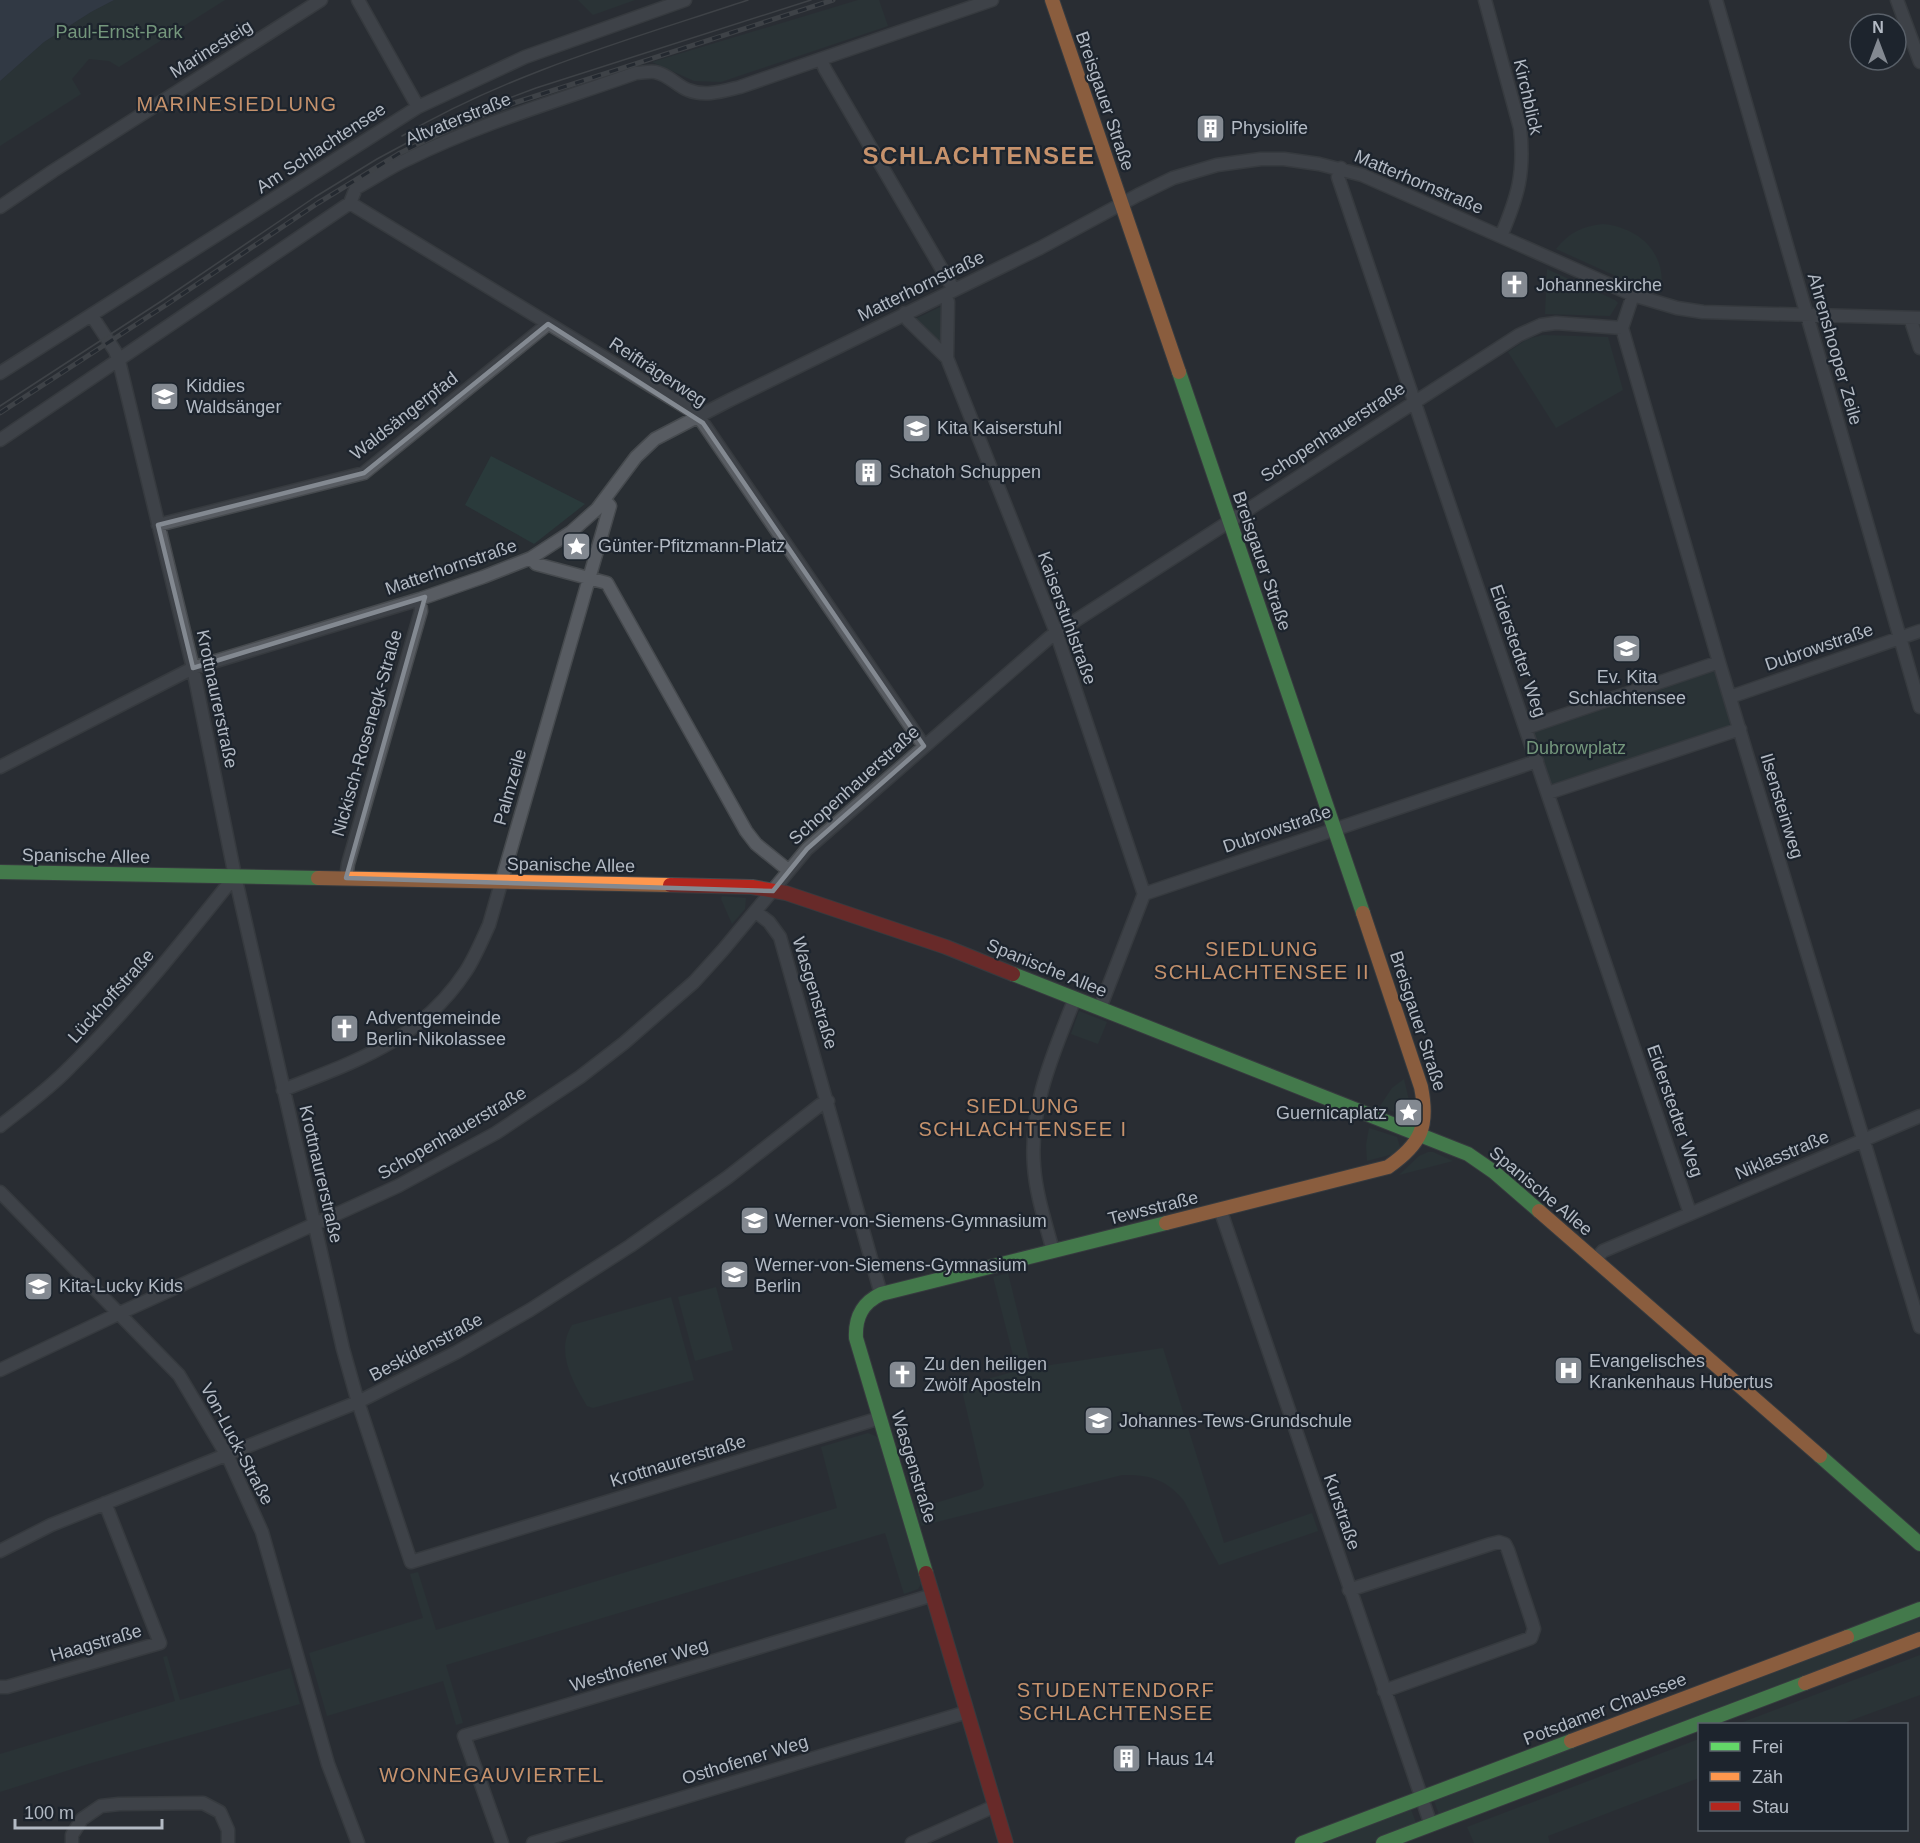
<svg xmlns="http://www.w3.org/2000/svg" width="1920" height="1843" viewBox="0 0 1920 1843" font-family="Helvetica,sans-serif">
  <rect width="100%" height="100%" fill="#292e33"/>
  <path fill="#2a3a3b" d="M114 0H225L119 67 109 61 89 59 72 79 81 94 0 146V81L44 42 91 12Z
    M578 0H635L593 15Z
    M858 0H879L888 26 721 82 694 81 652 62Z
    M1603 224C1641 228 1667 254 1661 293L1638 286 1556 249C1568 233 1583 226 1603 224Z
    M1547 269 1615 300 1618 303 1610 316 1545 314Z
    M942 306V346L915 319Z
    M1543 335 1608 337 1623 390 1556 428 1508 352 1527 339Z
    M491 456 585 504 534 544 465 505Z
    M1715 668 1733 722 1732 727 1554 785 1550 782 1534 735 1535 730Z
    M722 896 746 898 745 909 732 924 721 899Z
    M1079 1011 1107 1022 1098 1044 1071 1034Z
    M1404 1079 1411 1109 1399 1114 1380 1106 1392 1088Z
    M1369 1128 1397 1137 1400 1147 1393 1154 1367 1161 1366 1145Z
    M1428 1152H1433L1453 1161 1399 1175 1419 1156Z
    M1008 1273 1029 1358 1035 1364 1044 1366 1163 1348 1224 1543 1312 1513 1318 1531 1219 1565 1184 1501C1168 1480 1149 1474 1122 1475L921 1526 916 1509 981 1489 984 1485 961 1386 1017 1371 993 1277Z
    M716 1287 733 1350 695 1361 678 1297Z
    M671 1297 694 1380 593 1408 587 1406C573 1382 555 1352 572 1325Z
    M868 1433 878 1437 921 1584 918 1589 904 1594 885 1533 446 1665 463 1723 456 1725 443 1681 327 1716 309 1653 423 1618 410 1574 418 1572 436 1630 837 1508 821 1447Z
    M1920 1613V1634L1440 1817 1433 1798Z
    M1920 1655V1695L1841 1724H1738Z
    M167 1656 180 1700 290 1668 300 1704 88 1764 0 1792V1754L175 1701 163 1657Z
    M1699 1739V1778L1548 1836 1550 1843H1474L1467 1827Z
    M1410 1807 1417 1825 1370 1843H1315Z"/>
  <path fill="#3a475a" d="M0 0H114L91 12 44 42 0 81Z"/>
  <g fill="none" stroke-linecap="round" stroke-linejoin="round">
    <defs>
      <path id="street" d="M358 0 418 107
        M1485 0 1520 128C1525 173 1518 196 1501 236
        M1716 0 1920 707
        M1897 0 1920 62
        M821 59 825 69 954 290
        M1341 168 1338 177 1690 1213
        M350 203 692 411 703 423 924 746
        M0 207 53 171 321 0
        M944 295 948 302 947 358 1056 632 1144 894
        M1633 295 1622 328 1719 662 1920 1327
        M905 313 908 320 947 358
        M92 316 115 351 119 361 193 668 235 876 343 1349 358 1402 411 1562 880 1418
        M1910 318 1920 348
        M0 373 418 107 525 57 685 0
        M0 440 350 203 356 188C373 179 390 167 408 159 481 123 560 100 636 73 642 73 649 71 655 72 668 74 677 86 688 90 705 97 723 91 740 87L992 0
        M158 525 364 473 548 324
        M531 558 536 564 607 583 746 831 756 844 788 870
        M1730 697 1920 631
        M1526 728 1719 662
        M0 767 193 668 420 599 483 577 531 558 571 532 597 509 636 457 655 439 730 400 1040 248 1138 195 1173 178 1217 165 1261 159H1284L1319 164 1362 175 1633 295 1677 308 1703 312 1920 318
        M1548 793 1740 729
        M346 878 348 864 421 611 420 599
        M756 912 769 922 780 937 881 1294
        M1100 1008 1144 894 1537 761
        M283 1090C356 1061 420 1041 466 971 475 957 482 940 489 925L610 506 605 500
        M0 1126C24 1107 49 1089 70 1067 130 1008 182 942 235 876
        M0 1192 179 1375 229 1459 262 1532 328 1764 358 1843
        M1220 1209 1431 1825
        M1053 1251C1046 1224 1036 1195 1034 1166 1029 1106 1054 1052 1075 998
        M1595 1260 1603 1251 1920 1116
        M0 1370 120 1313 398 1186 496 1133 580 1077 624 1043 694 982 723 950 807 849 1050 637 1519 335 1541 325 1556 323 1622 328
        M0 1551 51 1525 358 1402 457 1352 530 1310 630 1246 728 1177 820 1105 828 1101
        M1349 1590 1491 1544 1499 1542 1505 1544 1508 1550 1532 1622 1534 1629 1531 1638 1384 1691
        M0 1687H7L160 1643 105 1503
        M72 1843V1835L82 1819 101 1806 119 1804 203 1803 220 1812 228 1830V1843
        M502 1843 464 1736 933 1595
        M533 1843 967 1712
        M912 1843 995 1806"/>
      <path id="fast" d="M1179 372 1363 913
        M0 872 318 878
        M1013 974 1468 1154 1494 1172 1539 1211
        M1820 1456 1920 1544
        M926 1573 856 1338C855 1317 862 1303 881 1294L1166 1223
        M1847 1637 1920 1609
        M1302 1843 1571 1741
        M1383 1843 1805 1683"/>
      <path id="slow" d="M1052 0 1179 372
        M318 878 670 885
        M1539 1211 1820 1456
        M1166 1223 1388 1167C1421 1144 1429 1127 1421 1087L1363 913
        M1805 1683 1920 1639
        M1571 1741 1847 1637"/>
      <path id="jam" d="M670 885 752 887 786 893 946 947 1013 974
        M926 1573 1006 1843"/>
    </defs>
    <use href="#street" stroke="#464a4e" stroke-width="15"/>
    <use href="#fast" stroke="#464a4e" stroke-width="16"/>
    <use href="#slow" stroke="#464a4e" stroke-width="16"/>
    <use href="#jam" stroke="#464a4e" stroke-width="16"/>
    <use href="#street" stroke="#585c62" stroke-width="12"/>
    <use href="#fast" stroke="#63d668" stroke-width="14"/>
    <use href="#slow" stroke="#ff974d" stroke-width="14"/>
    <use href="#jam" stroke="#b3261e" stroke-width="14"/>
    <path stroke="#575b5f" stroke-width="1.5" d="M402 136C509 73 631 39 748 0
      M0 406 163 300 315 197 377 159 416 138 472 112 536 88 811 0"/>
    <defs>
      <path id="rail" d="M0 413 166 305 318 203 400 153 454 127 514 103 833 0"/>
    </defs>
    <use href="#rail" stroke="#575b5f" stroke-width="5"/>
    <use href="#rail" stroke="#1d242d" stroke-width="3" stroke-dasharray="9" stroke-linecap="butt"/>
  </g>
  <path d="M0 0H1920V1843H0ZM548 324 703 423 924 746 807 849 773 891 346 878 425 597 193 668 158 525 364 473Z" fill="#292e33" fill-opacity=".55" fill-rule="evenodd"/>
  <path fill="none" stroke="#838991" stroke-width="4.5" stroke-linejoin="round" d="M548 324 703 423 924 746 807 849 773 891 346 878 425 597 193 668 158 525 364 473Z"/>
  <defs>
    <symbol id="building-square" viewBox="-11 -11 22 22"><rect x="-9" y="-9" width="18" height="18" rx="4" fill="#838991" stroke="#1d242d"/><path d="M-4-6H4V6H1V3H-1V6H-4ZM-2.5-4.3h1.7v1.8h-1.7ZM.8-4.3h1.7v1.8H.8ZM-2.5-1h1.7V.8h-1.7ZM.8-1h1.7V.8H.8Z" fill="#fff"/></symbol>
    <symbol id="church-square" viewBox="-11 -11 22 22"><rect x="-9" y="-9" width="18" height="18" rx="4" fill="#838991" stroke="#1d242d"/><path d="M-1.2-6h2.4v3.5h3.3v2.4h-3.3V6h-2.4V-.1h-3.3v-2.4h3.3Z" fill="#fff"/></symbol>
    <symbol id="school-square" viewBox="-11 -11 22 22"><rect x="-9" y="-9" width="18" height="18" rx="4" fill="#838991" stroke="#1d242d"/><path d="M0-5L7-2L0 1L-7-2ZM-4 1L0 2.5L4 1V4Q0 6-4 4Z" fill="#fff"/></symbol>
    <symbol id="sight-square" viewBox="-11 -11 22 22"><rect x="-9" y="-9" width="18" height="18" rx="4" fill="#838991" stroke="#1d242d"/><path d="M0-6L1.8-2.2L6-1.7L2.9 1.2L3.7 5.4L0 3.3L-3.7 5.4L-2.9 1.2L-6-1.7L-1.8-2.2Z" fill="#fff"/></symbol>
    <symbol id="hospital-square" viewBox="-11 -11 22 22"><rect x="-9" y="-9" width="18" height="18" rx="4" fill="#838991" stroke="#1d242d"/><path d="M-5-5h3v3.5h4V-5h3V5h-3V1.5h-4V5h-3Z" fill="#fff"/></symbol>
  </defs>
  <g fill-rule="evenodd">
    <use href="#building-square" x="1194" y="112" width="33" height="33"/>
    <use href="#church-square" x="1498" y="268" width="33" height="33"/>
    <use href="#school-square" x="148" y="380" width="33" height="33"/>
    <use href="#school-square" x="900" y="412" width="33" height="33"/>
    <use href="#building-square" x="852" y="456" width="33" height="33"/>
    <use href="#sight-square" x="560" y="530" width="33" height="33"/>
    <use href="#school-square" x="1610" y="632" width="33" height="33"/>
    <use href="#church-square" x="328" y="1012" width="33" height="33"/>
    <use href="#sight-square" x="1392" y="1096" width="33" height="33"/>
    <use href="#school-square" x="738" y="1204" width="33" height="33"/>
    <use href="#school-square" x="718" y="1258" width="33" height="33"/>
    <use href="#school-square" x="22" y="1270" width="33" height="33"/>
    <use href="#hospital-square" x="1552" y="1354" width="33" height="33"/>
    <use href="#church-square" x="886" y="1358" width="33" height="33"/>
    <use href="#school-square" x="1082" y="1404" width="33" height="33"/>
    <use href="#building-square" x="1110" y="1742" width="33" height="33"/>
  </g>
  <g text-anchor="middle" stroke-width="4.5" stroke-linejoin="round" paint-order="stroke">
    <g font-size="18" fill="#74977c" stroke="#1d242d">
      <text x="119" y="38">Paul-Ernst-Park</text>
      <text x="1576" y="754">Dubrowplatz</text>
    </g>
    <g font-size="18" fill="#b3bac4" stroke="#1d242d">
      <text transform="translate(211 49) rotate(-32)" y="6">Marinesteig</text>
      <text transform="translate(1528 97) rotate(77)" y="6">Kirchblick</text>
      <text transform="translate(1105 101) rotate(71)" y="6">Breisgauer Straße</text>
      <text transform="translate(458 119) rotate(-22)" y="6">Altvaterstraße</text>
      <text transform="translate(321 148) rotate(-33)" y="6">Am Schlachtensee</text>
      <text transform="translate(1419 182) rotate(23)" y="6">Matterhornstraße</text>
      <text transform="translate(921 286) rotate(-26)" y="6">Matterhornstraße</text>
      <text transform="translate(1835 349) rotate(74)" y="6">Ahrenshooper Zeile</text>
      <text transform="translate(658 372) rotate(33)" y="6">Reifträgerweg</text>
      <text transform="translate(404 416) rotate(-38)" y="6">Waldsängerpfad</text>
      <text transform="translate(1333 432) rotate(-33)" y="6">Schopenhauerstraße</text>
      <text transform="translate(1262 561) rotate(71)" y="6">Breisgauer Straße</text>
      <text transform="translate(451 567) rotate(-19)" y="6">Matterhornstraße</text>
      <text transform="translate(1067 618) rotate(70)" y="6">Kaiserstuhlstraße</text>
      <text transform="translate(1819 647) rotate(-19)" y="6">Dubrowstraße</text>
      <text transform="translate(1518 651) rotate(71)" y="6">Eiderstedter Weg</text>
      <text transform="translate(217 699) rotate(78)" y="6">Krottnaurerstraße</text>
      <text transform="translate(367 733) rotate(-74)" y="6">Nickisch-Rosenegk-Straße</text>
      <text transform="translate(854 785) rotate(-42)" y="6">Schopenhauerstraße</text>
      <text transform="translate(510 787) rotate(-74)" y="6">Palmzeile</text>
      <text transform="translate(1782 806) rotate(73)" y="6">Ilsensteinweg</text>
      <text transform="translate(1277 829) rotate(-19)" y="6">Dubrowstraße</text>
      <text transform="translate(86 856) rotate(1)" y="6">Spanische Allee</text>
      <text transform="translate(571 865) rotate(1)" y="6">Spanische Allee</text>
      <text transform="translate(1047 968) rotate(22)" y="6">Spanische Allee</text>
      <text transform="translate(815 993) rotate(73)" y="6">Wasgenstraße</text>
      <text transform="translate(111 996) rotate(-48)" y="6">Lückhoffstraße</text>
      <text transform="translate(1418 1021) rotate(72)" y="6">Breisgauer Straße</text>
      <text transform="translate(1675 1111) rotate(71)" y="6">Eiderstedter Weg</text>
      <text transform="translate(452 1133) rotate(-30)" y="6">Schopenhauerstraße</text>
      <text transform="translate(1782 1155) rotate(-23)" y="6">Niklasstraße</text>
      <text transform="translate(321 1174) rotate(77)" y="6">Krottnaurerstraße</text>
      <text transform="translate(1541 1191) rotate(40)" y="6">Spanische Allee</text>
      <text transform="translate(1153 1208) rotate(-14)" y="6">Tewsstraße</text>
      <text transform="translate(426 1347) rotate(-28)" y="6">Beskidenstraße</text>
      <text transform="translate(237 1444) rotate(62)" y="6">Von-Luck-Straße</text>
      <text transform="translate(678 1461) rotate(-17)" y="6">Krottnaurerstraße</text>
      <text transform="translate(914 1467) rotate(73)" y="6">Wasgenstraße</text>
      <text transform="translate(1342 1512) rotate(71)" y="6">Kurstraße</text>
      <text transform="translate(96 1643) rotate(-16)" y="6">Haagstraße</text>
      <text transform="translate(639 1665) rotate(-17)" y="6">Westhofener Weg</text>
      <text transform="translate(1605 1709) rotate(-21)" y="6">Potsdamer Chaussee</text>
      <text transform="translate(745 1760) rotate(-17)" y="6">Osthofener Weg</text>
    </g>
    <g font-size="18" fill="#b3bac4" stroke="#1d242d" text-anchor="start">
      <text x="1231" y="134">Physiolife</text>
      <text x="1536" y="291">Johanneskirche</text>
      <text x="186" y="392">Kiddies<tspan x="186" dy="21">Waldsänger</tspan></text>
      <text x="937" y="434">Kita Kaiserstuhl</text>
      <text x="889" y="478">Schatoh Schuppen</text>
      <text x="598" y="552">Günter-Pfitzmann-Platz</text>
      <text x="1627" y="683" text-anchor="middle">Ev. Kita<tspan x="1627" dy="21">Schlachtensee</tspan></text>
      <text x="366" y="1024">Adventgemeinde<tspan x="366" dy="21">Berlin-Nikolassee</tspan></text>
      <text x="1387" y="1119" text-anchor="end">Guernicaplatz</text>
      <text x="775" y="1227">Werner-von-Siemens-Gymnasium</text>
      <text x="755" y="1271">Werner-von-Siemens-Gymnasium<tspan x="755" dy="21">Berlin</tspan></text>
      <text x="59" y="1292">Kita-Lucky Kids</text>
      <text x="1589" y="1367">Evangelisches<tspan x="1589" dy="21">Krankenhaus Hubertus</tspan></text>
      <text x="924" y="1370">Zu den heiligen<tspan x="924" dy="21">Zwölf Aposteln</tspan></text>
      <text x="1119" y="1427">Johannes-Tews-Grundschule</text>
      <text x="1147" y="1765">Haus 14</text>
    </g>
    <g font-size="20" letter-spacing="1.5" fill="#c6926c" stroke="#1d242d">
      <text x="237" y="111">MARINESIEDLUNG</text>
      <text x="1262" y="956">SIEDLUNG<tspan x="1262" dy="23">SCHLACHTENSEE II</tspan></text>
      <text x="1023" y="1113">SIEDLUNG<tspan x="1023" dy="23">SCHLACHTENSEE I</tspan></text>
      <text x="1116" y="1697">STUDENTENDORF<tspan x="1116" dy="23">SCHLACHTENSEE</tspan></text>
      <text x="492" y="1782">WONNEGAUVIERTEL</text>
    </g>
    <g font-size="24" font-weight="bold" letter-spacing="1.5" fill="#c6926c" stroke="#1d242d">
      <text x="979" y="164">SCHLACHTENSEE</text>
    </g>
  </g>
  <rect x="1698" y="1723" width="210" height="108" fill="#1d242d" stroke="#596069" stroke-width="1.5"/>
  <rect x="1710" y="1742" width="30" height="9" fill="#63d668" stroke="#596069" stroke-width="1.5"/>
  <text x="1752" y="1753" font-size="18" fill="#b3bac4">Frei</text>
  <rect x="1710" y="1772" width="30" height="9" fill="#ff974d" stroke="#596069" stroke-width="1.5"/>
  <text x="1752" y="1783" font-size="18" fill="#b3bac4">Zäh</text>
  <rect x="1710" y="1802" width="30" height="9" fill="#b3261e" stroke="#596069" stroke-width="1.5"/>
  <text x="1752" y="1813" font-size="18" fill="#b3bac4">Stau</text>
  <g transform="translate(1878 42)"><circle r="28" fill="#1d242d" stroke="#596069" stroke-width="1.5"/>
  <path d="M0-4.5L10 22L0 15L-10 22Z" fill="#838991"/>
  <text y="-9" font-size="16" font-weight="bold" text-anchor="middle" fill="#b3bac4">N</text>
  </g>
  <path d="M15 1819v9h147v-9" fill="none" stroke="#b3bac4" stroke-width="3"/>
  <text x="24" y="1819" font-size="18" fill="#b3bac4" stroke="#1d242d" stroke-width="4.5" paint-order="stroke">100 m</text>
</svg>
